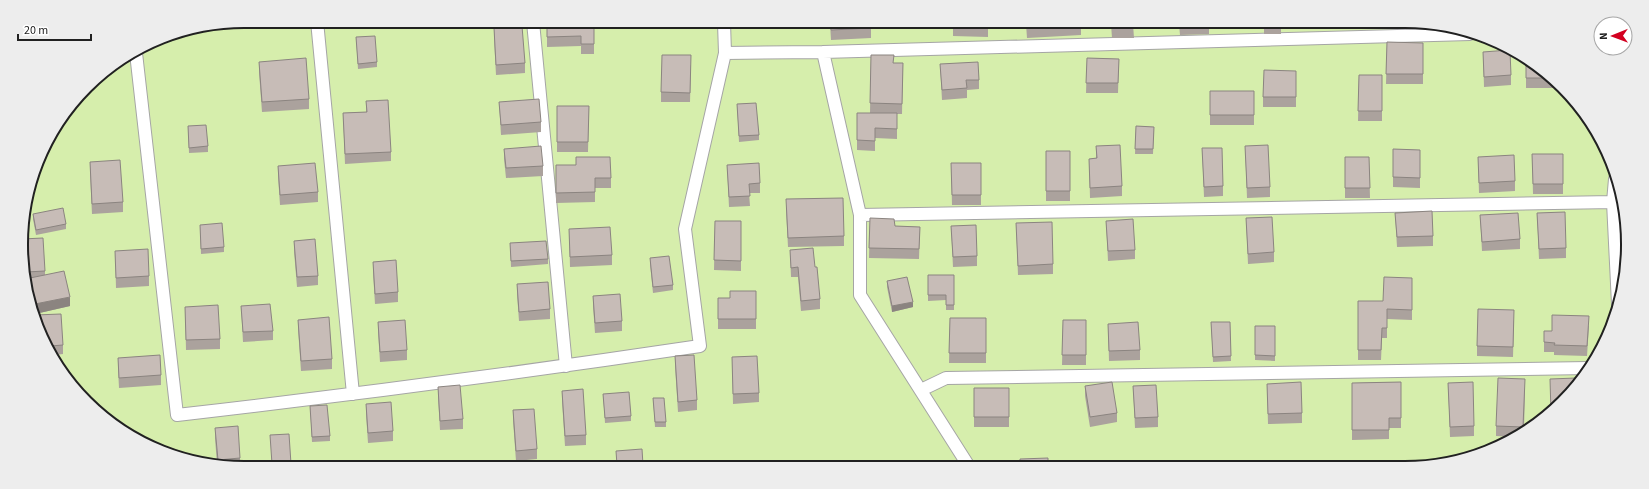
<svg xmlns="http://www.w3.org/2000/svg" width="1649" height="489" viewBox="0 0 1649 489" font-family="'Source Sans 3',sans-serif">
  <rect width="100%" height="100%" fill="#f2ede8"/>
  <path fill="#d6eeac" d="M245 21 1448 25 1528 59 1590 120 1624 201V288L1598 356 1552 412 1490 451 1433 466 201 464 121 430 67 380 29 303 21 230 44 145 97 77 159 38Z"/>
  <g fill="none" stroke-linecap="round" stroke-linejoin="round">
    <defs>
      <path id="lane" d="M317 21 353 394
        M533 22 566 366
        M823 52 1470 34
        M136 53 177 415C351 395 526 372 700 346L685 229 725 53 724 23
        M725 53 823 52 860 215V295L968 465
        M1615 179 1613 202 1618 304
        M860 215 1613 202
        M921 390 946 378 1589 368"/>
    </defs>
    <use href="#lane" stroke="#a5a5a5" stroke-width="14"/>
    <use href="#lane" stroke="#fff" stroke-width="12"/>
  </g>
  <path fill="#aba29d" d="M344 21H357L344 22Z
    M547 22H594V54H581V46L547 47Z
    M830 23H871V38L831 40Z
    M953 24H988V37L953 36Z
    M1026 24H1081V35L1027 38Z
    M1111 24H1133L1134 38H1112Z
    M1179 24H1209V34L1180 35Z
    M1264 25H1282H1281V34H1264Z
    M1414 25H1437V27H1414Z
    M494 28 525 63V73L496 75 494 38Z
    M356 37 377 62V67L358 69Z
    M1387 42 1423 43V84H1386Z
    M1483 52 1511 75V85L1484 87Z
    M871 55 894 63H903L902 114H897V139L875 138V151L857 150V113H870Z
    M1087 58 1119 59 1118 93H1086Z
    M1526 58 1528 59 1558 88H1526Z
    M259 62 309 99V109L262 112 259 72Z
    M940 64 979 80V89L967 90V98L942 100Z
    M691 65 690 102H661V92Z
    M1296 71V107H1263V97Z
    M1359 75H1382V121H1358Z
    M1210 91H1254V125H1210Z
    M366 101 391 152V161L345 164 343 113 366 112Z
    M499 102 541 122V132L501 135Z
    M737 104 759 135V140L739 142Z
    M557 106H589L588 152H557Z
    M188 126 208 146V152L189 153Z
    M1136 126 1154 127 1153 154H1135Z
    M1096 146 1122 186V196L1090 198 1089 159 1096 158Z
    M1245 146 1270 187V197L1247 198Z
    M1202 148 1223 186V196L1204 197Z
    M504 149 543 166V176L506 178 504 159Z
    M1393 149 1420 150V188L1393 187Z
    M1046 151H1070V201H1046Z
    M1532 154H1563V194H1533Z
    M1345 157H1369L1370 198H1345Z
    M1478 157 1515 181V191L1479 193Z
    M90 162 123 202V212L92 214 90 172Z
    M951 163H981V205H952Z
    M556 165 611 178V188H595V202L556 203Z
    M727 165 760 183V193H749L750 206 729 207Z
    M278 166 318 192V202L280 205 278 176Z
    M786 209 844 236V246L788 247Z
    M1395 213 1433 236V246L1397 247Z
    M1537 213 1566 248V258L1539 259Z
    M33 214 66 224V229L36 235 33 219Z
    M1480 215 1520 239V249L1482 251Z
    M870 218 895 226 920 227 919 259 869 258Z
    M1246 218 1274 252V262L1248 264Z
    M715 221H741V271L714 270Z
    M1106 221 1135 250V259L1108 261Z
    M1016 223 1053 264V274L1018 275Z
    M200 225 224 247V252L201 254Z
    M951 226 977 256V266L953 267Z
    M569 229 612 255V265L570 267Z
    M22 239 45 271V275L70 306 35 314 30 288V282H27Z
    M294 241 318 276V285L297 287 294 251Z
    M510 243 548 259V264L511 267Z
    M790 250 815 267 820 299V309L801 311 798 277H791Z
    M115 251 149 276V286L116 288Z
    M650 258 673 285V290L653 293 650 264Z
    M373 262 398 292V302L375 304 373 272Z
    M928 275H954V310H946V300L928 301Z
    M1412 278V320L1387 319V338H1382L1381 360H1358V301H1383Z
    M887 281 913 307 892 312 887 287Z
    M517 284 550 309V319L519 321 517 294Z
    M756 291V329H718V298H730Z
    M593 296 622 321V331L595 333 593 306Z
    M241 306 273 331V340L243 342Z
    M185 307 220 339V349L186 350Z
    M35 315 63 345V354L55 355Z
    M950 318H986V363H949Z
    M298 320 332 359V369L301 371 298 329Z
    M1063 320H1086V365H1062Z
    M1514 320 1513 357 1477 356V346Z
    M378 322 407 350V360L380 362 378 332Z
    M1211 322H1230L1231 361 1213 362Z
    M1108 324 1140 350V360L1109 361Z
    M1255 326H1275V361L1255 360Z
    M1589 326 1587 356 1554 355V352H1544V331H1552Z
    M675 356 697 400V410L678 412 675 366Z
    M732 357 759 393V402L733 404Z
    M118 358 161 375V385L119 388 118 368Z
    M1401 382V428H1389V439L1352 440V383Z
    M1448 383 1474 426V436L1450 437Z
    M1267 384 1302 413V423L1268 424Z
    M1085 386 1117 413V422L1090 427 1085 396Z
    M1133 386 1158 417V427L1135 428Z
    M438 387 463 419V429L440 430 438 397Z
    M974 388H1009V427H974Z
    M1525 389 1524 430 1513 437 1496 436V426Z
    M562 391 586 435V445L565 446 562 401Z
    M603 394 631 416V421L605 423Z
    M653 398 666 422V427H655Z
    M366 404 393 431V441L368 443 366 414Z
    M310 406 330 436V441L312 442Z
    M513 410 537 449V459L516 461 513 420Z
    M215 428 240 458V464H217L215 438Z"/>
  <path fill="#8b8480" d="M70 297V306L35 314V304Z
    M913 302V307L892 312V306Z"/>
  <path fill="#c7bcb7" stroke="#8b8480" d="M547 22H594V44H581V36L547 37Z
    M831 23H871V28L831 30Z
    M953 24H988V27L953 26Z
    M1027 24H1081V25L1027 28Z
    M1111 24H1133L1134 28H1112Z
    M1180 24H1196L1180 25Z
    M522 26 525 63 496 65 494 28Z
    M375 36 377 62 358 64 356 37Z
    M1387 42 1423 43V74H1386Z
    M1509 50 1510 51 1511 75 1484 77 1483 52Z
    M662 55H691L690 93 661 92Z
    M871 55H894L893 63H903L902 104 870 103Z
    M306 58 309 99 262 102 259 62Z
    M1087 58 1119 59 1118 83H1086Z
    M1526 58 1528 59 1548 78H1526Z
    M978 62 979 80H966L967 88 942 90 940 64Z
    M1264 70 1296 71V97H1263Z
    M1359 75H1382V111H1358Z
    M1210 91H1254V115H1210Z
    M539 99 541 122 501 125 499 102Z
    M388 100 391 152 345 154 343 113 367 112 366 101Z
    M756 103 759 135 739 136 737 104Z
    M557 106H589L588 142H557Z
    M857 113H897V129L875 128V141L857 140Z
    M206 125 208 146 189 148 188 126Z
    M1136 126 1154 127 1153 149H1135Z
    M1120 145 1122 186 1090 188 1089 159 1097 158 1096 146Z
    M1268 145 1270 187 1247 188 1245 146Z
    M541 146 543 166 506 168 504 149Z
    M1202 148H1222L1223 186 1204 187Z
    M1393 149 1420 150V178L1393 177Z
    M1046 151H1070V191H1046Z
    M1532 154H1563V184H1533Z
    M1514 155 1515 181 1479 183 1478 157Z
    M576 157H610L611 178H595V192L556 193V165H576Z
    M1345 157H1369L1370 188H1345Z
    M120 160 123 202 92 204 90 162Z
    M315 163 318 192 280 195 278 166Z
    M759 163 760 183 749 184 750 196 729 197 727 165Z
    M951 163H981V195H952Z
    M843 198 844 236 788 238 786 199Z
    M63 208 66 224 36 230 33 214Z
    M1432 211 1433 236 1397 237 1395 213Z
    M1565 212 1566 248 1539 249 1537 213Z
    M1518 213 1520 239 1482 242 1480 215Z
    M1272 217 1274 252 1248 254 1246 218Z
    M870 218 894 219 895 226 920 227 919 249 869 248Z
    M1133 219 1135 250 1108 251 1106 221Z
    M715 221H741V261L714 260Z
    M1052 222 1053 264 1018 266 1016 223Z
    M222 223 224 247 201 249 200 225Z
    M976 225 977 256 953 257 951 226Z
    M610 227 612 255 570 257 569 229Z
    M43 238 45 271 26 272 22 239Z
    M315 239 318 276 297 277 294 241Z
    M546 241 548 259 511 261 510 243Z
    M813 248 815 267H817L820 299 801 301 798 267 791 268 790 250Z
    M148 249 149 276 116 278 115 251Z
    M669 256 673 285 653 287 650 258Z
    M396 260 398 292 375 294 373 262Z
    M64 271 70 297 35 304 30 278Z
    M928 275H954V305H946V295H928Z
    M907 277 913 302 892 306 887 281Z
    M1384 277 1412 278V310L1387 309V328H1382L1381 350H1358V301H1383Z
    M548 282 550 309 519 312 517 284Z
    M730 291H756V319H718V298H730Z
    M620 294 622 321 595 323 593 296Z
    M270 304 273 331 243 332 241 306Z
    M218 305 220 339 186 340 185 307Z
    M1478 309 1514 310 1513 347 1477 346Z
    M61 314 63 345 50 346 35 315Z
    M1552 315 1589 316 1587 346 1554 345 1555 343 1544 342V331H1552Z
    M329 317 332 359 301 361 298 320Z
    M950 318H986V353H949Z
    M405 320 407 350 380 352 378 322Z
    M1063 320H1086V355H1062Z
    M1138 322 1140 350 1109 351 1108 324Z
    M1211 322H1230L1231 356 1213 357Z
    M1255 326H1275V356L1255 355Z
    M160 355 161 375 119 378 118 358Z
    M694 355 697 400 678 402 675 356Z
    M757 356 759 393 733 394 732 357Z
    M1498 378 1525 379 1523 427 1496 426Z
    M1576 378V383L1551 413 1550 379Z
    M1112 382 1117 413 1090 417 1085 386Z
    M1301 382 1302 413 1268 414 1267 384Z
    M1401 382V418H1389V430H1352V383Z
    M1473 382 1474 426 1450 427 1448 383Z
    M460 385 463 419 440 421 438 387Z
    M1156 385 1158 417 1135 418 1133 386Z
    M974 388H1009V417H974Z
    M583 389 586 435 565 436 562 391Z
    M629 392 631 416 605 418 603 394Z
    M653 398H664L666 422H655Z
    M391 402 393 431 368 433 366 404Z
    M327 405 330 436 312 437 310 406Z
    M534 409 537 449 516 451 513 410Z
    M238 426 240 458 218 460 215 428Z
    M289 434 291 464H272L270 435Z
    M642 449 643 465H617L616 451Z
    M1048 458V465H1020V459Z"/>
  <path d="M0 0H1649V489H0ZM244 28H1405A216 216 0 0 1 1621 244V245A216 216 0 0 1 1405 461H244A216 216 0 0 1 28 245V244A216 216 0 0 1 244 28Z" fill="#ededed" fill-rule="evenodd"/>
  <path fill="none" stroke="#212121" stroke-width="2" d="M244 28H1405A216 216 0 0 1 1621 244V245A216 216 0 0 1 1405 461H244A216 216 0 0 1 28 245V244A216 216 0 0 1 244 28Z"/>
  <g transform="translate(1613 36) rotate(269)"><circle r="19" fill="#ffffff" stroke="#a6a6a6"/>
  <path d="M0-3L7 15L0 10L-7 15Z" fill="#d30020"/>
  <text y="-6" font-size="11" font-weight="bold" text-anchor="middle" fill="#212121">N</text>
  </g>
  <path d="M18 34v6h73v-6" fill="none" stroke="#212121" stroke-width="2"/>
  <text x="24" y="34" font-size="12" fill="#212121" stroke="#ffffff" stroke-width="3" paint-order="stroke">20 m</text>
</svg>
